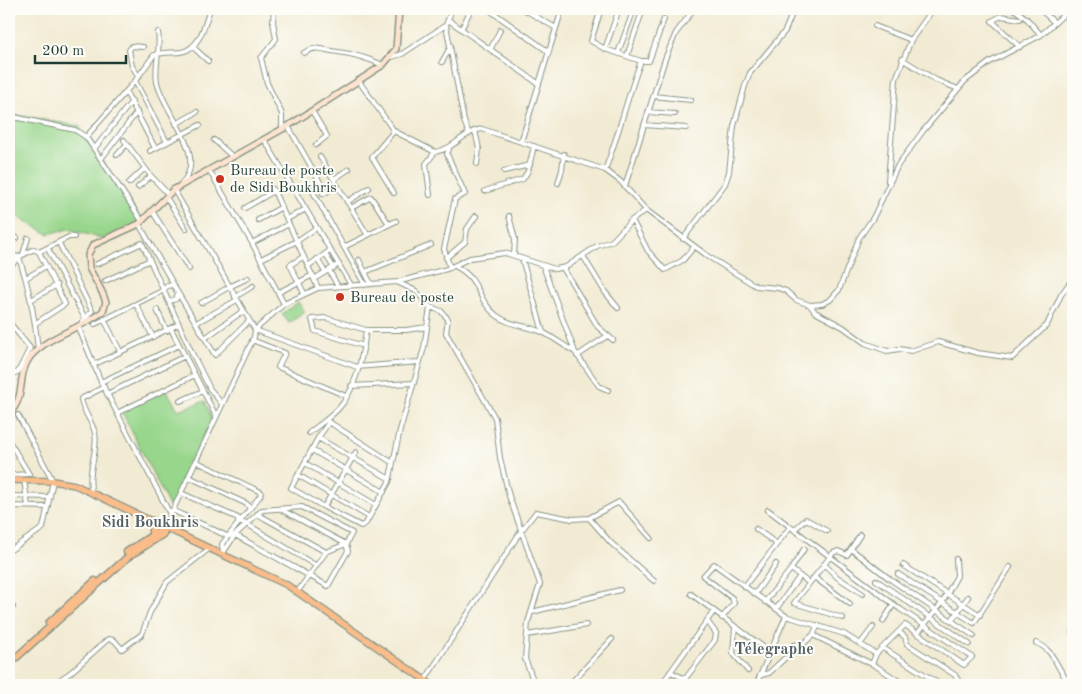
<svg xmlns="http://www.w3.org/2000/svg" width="1082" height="694" viewBox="0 0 1082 694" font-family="'Old Standard TT',serif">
  <rect width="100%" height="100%" fill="#fdfcf7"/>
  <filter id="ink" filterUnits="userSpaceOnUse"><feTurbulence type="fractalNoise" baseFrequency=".02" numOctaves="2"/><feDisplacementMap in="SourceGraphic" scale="10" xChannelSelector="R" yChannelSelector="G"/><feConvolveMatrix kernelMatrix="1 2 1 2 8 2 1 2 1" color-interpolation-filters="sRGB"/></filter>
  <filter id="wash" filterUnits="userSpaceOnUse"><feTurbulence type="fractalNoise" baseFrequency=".0096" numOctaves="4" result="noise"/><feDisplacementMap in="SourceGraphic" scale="20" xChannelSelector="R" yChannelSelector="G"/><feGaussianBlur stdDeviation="1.12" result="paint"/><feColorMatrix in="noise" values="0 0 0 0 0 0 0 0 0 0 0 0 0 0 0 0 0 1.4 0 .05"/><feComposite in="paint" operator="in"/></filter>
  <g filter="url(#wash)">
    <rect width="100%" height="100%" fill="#f2ebd4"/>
    <path fill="#97d68b" stroke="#5b8a60" d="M9 114 79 126 142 221 103 239 68 229 48 234 9 212Z
      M298 302 305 312 289 323 282 314Z
      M166 389 178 410 205 401 212 420 170 508 121 410Z"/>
  </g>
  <g filter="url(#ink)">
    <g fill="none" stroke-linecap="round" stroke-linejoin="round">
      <defs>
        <path id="street" d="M274 9 273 22 276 39 261 58 267 83 282 114V129
          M488 9 549 52
          M523 9 556 28
          M601 9 591 41 605 49 641 61C627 97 619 134 605 170
          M1014 9 1027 19 1041 35
          M1040 9 1055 23
          M1020 19 1001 16 992 21 1020 47
          M450 21 539 84
          M446 25 464 121 469 134
          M875 26 911 40
          M462 28 471 9
          M158 32C161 49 154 66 157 82 163 112 210 156 181 184
          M193 47 208 61
          M491 48 500 30
          M605 49 619 9
          M304 53C317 44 324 51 338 52 355 54 367 58 383 65
          M618 53 634 9
          M627 56 643 9
          M392 57 402 54 446 25 452 9
          M902 59 936 80 958 89
          M641 61H649L664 19
          M442 62 451 46
          M139 77 132 66 129 50 132 46 143 47
          M358 80 394 131 435 152C455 149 464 131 482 129L605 170 620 181 646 210 709 257 756 286 778 288 786 291 796 300 810 305 815 312 843 327 865 343 887 351 899 349 911 351 938 342 978 353 1012 358 1047 325 1061 295 1073 278
          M135 81 167 142
          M126 92 155 148
          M653 96 691 100
          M312 111 327 136 316 145
          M648 112 675 114
          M9 116 75 130 86 137 142 221
          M176 124 197 112
          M644 125 686 128
          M288 126 320 182
          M475 130 479 149 477 164
          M394 131 372 157 394 193
          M86 137 135 81 154 55C163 52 172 53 181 52 200 49 205 24 210 9
          M264 139 351 285
          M124 140 151 176 169 195
          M214 140 233 157
          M521 142 562 9
          M95 148 132 101
          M449 149 447 154 465 194 455 199 444 249 450 268
          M150 151 200 125
          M117 155 127 144
          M320 157 367 234
          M101 159 137 112
          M209 170 252 243 284 304
          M504 171 530 165
          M334 179 349 169
          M888 181 896 79 911 40 933 9
          M129 183 145 168
          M558 183 562 170 564 154
          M625 186 665 59 676 33 694 9
          M138 187 151 176
          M311 188 365 285
          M273 189 318 288
          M174 190 255 330 357 367 419 362
          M485 191 523 179 528 171 534 146
          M323 194 337 185
          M430 195 426 164 435 152
          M166 197 186 229
          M347 202 369 188
          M245 208 274 191
          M351 208 371 197 389 224
          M152 211 189 269
          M509 216 515 239 514 255
          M287 219 304 210
          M258 220 282 207
          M632 220 648 251 665 270 683 260 694 247
          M139 224 175 287
          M9 234 17 238
          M683 239 725 184 729 172 734 126 745 86 750 73 785 31 794 9
          M59 243 92 311 83 321
          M252 243 289 224
          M344 247 396 221
          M48 249 87 322
          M39 252 69 237H74
          M23 254 28 238
          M325 254 334 268
          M9 255 19 257 9 268
          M583 256 605 292 618 308
          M303 257 290 265 304 293
          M446 258 465 242 467 229 476 216
          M261 259 297 241 316 228
          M317 259 325 272
          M522 259 543 332
          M359 260 371 284
          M97 264 142 243 192 353 210 389 222 404
          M308 266 331 250
          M455 266C481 279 476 299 496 315 510 326 526 325 542 332 553 337 564 346 575 352L543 266
          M563 268 598 327 613 340
          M329 270 337 285
          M365 272 431 245
          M26 278 46 266
          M314 279 339 264
          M105 281 150 260
          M397 282 416 291 430 307 441 311 448 319 446 333 495 418 500 458 509 496 540 584 528 622 525 659 535 685
          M229 287 248 278
          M279 292 313 275
          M235 297 253 286
          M31 300 57 285
          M170 301 176 299 178 293 215 355 249 321
          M201 303 229 287
          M136 304 153 337
          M810 305 822 304 830 300 839 290 859 238 873 218 898 165 923 131 965 81 990 62 1041 35 1070 9
          M157 310 167 331
          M104 319 120 351
          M9 322 30 348 18 372 12 374 9 369
          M36 323 65 304 39 252 34 249 19 257C29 287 35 318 38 349
          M196 323 237 300
          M95 324 164 290 167 286 173 285 178 293
          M78 326 101 382 171 516
          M171 329 216 416
          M205 338 243 311
          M252 340 285 353 278 367 346 396
          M364 346 315 331 312 319 326 318 366 330
          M575 352 599 386 608 390
          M577 356 607 336
          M93 365 179 324
          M101 382 179 345
          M351 386 414 383
          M107 394 185 356
          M180 401 203 391
          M117 413 195 375
          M309 433C319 425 331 417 339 408 356 389 363 354 366 330H406L427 327
          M318 438 329 422 393 463
          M9 441 29 474 13 475 10 480
          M312 450 384 492
          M356 452 324 507 361 526 366 523 389 482 400 430 424 348 430 307
          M195 461 261 492 260 496 222 544 223 553
          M305 463 376 505
          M298 475 369 517
          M189 477 247 504 250 509
          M24 480 28 506
          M92 493C86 472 99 450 95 433 92 421 84 414 81 399L104 387
          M181 493 238 518V522L245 523 315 565
          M9 496 50 497
          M9 506 48 507
          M324 507 291 488 318 438 390 479
          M172 510 227 536 235 535 328 586 348 551 346 544 352 533 302 507 262 510 235 535 223 553
          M282 510 346 544
          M768 510 900 609 972 657 964 665 905 625 876 654 872 664
          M257 514 326 552
          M589 518 611 543 654 581
          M165 527 254 337 255 330 284 304 318 288 397 282 447 269 470 258 505 253 555 269 566 267 597 246 612 241 632 220 646 210
          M756 529 777 544
          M794 530 806 519 827 531
          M851 549 890 579 974 636
          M9 551 43 528 53 481 18 415
          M824 564 837 577 863 594
          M903 565 980 615
          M791 569 804 549
          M898 574 974 623 1010 567
          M814 577 850 604
          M876 580 969 644
          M744 587 790 527
          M298 591 326 552 346 544
          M691 594 770 652
          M755 594 776 564
          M9 600 13 607
          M765 602 791 569 809 583
          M776 609 800 576
          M532 612 620 590
          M722 618 734 603 732 598 703 576 714 564 786 616
          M843 618 794 603 833 553 838 551 847 555 860 535
          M952 620 968 597
          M883 621 894 604
          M818 625 814 633 815 636 876 666 905 685
          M735 627 733 653 748 671
          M899 632 905 637 907 644 955 675 958 680 952 685
          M1072 632 1073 630
          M917 634 942 603 957 576 956 559
          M527 635 586 625
          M861 643 873 627
          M1036 643C1054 649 1056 668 1068 681
          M794 645 803 644 814 634
          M883 648 941 685
          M671 672 685 679 715 640 716 633 707 621
          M761 675 769 673 785 658
          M425 680 521 531 536 512 572 519 589 518 619 502 651 538
          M52 685 70 673 108 639 114 640 122 649 142 634 150 612 167 582 210 548
          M569 685 612 639
          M661 685 714 611
          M756 685 786 616 844 634 876 654
          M1063 685 1073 676"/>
        <path id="secondary" d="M9 414C27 396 16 376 30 357 48 335 82 329 103 311L106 302 102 292 89 268 88 255 93 245 139 224 173 190 288 126 383 65 396 49 399 9"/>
        <path id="primary" d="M9 480 53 481 75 485 287 585 432 685"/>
        <path id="highway" d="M152 521V535
          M127 552 165 527
          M49 623 95 581
          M9 664 129 556 163 534 165 527"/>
      </defs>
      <use href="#street" stroke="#889484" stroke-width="6"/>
      <use href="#secondary" stroke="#889484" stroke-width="8"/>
      <use href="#primary" stroke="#889484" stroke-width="8"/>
      <use href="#highway" stroke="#889484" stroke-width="9"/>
      <use href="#street" stroke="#fff" stroke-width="4"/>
      <use href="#secondary" stroke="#fde4d0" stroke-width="5"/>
      <use href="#primary" stroke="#f9bc8a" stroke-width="5.5"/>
      <use href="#highway" stroke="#f9bc8a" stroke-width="6"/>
    </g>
  </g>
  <g fill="#c8321e" stroke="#fdfcf7" stroke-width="2">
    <circle cx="220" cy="179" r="5"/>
    <circle cx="340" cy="297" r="5"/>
  </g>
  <g text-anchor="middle" stroke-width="4" stroke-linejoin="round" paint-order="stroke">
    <g font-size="15" fill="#1f3d34" stroke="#fdfcf7" text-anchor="start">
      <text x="230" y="175">Bureau de poste<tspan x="230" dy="17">de Sidi Boukhris</tspan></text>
      <text x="350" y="302">Bureau de poste</text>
    </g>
    <g font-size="16" font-weight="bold" fill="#526068" stroke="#fdfcf7">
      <text x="150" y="527">Sidi Boukhris</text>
      <text x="774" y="654">Télegraphe</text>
    </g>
  </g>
  <rect width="1082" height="694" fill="none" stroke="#fdfcf7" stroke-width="30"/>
  <path d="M35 55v8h91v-8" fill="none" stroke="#1f3d34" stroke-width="2.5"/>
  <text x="42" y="55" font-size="15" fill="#1f3d34" stroke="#fdfcf7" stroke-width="4" paint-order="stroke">200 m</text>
</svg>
